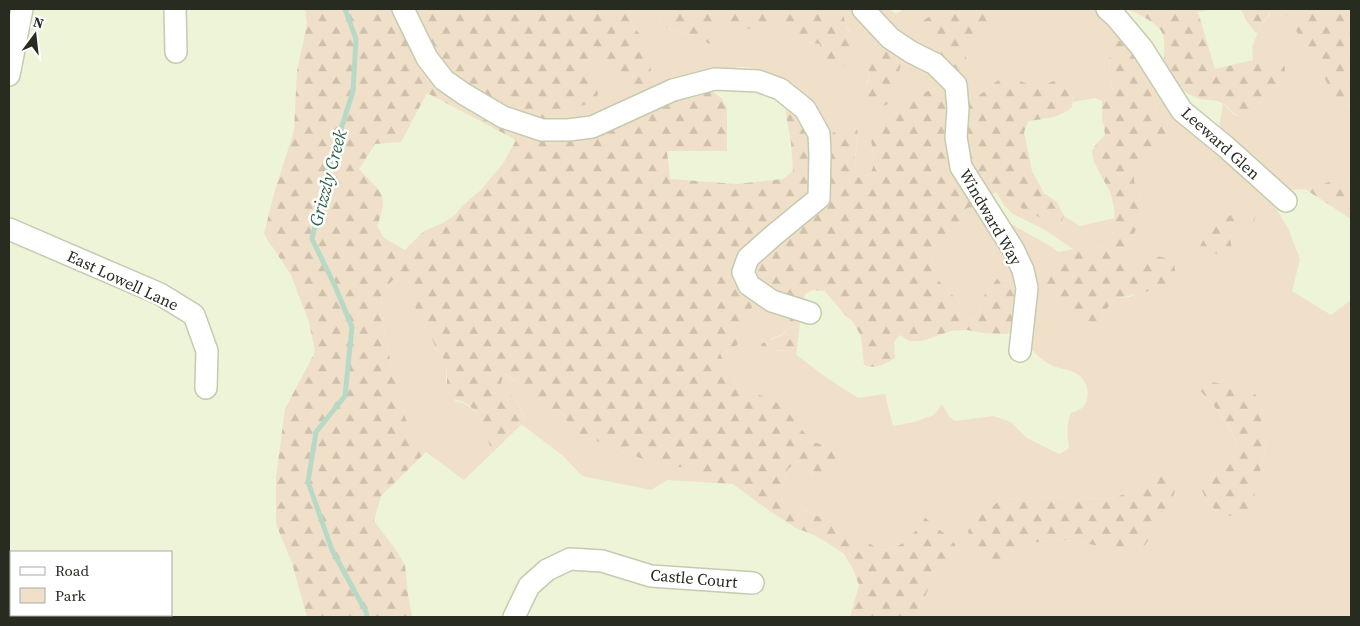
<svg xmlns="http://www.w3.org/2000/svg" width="1360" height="626" viewBox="0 0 1360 626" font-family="'Source Serif 4',serif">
  <defs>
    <pattern id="forest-firs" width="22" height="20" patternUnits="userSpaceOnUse" patternTransform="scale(1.25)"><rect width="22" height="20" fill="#f0e0c9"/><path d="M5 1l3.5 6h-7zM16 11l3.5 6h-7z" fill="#cec0ac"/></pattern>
  </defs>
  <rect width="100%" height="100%" fill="#edf4d8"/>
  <path fill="#f0e0c9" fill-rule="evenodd" d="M646 9 657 16 661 24 672 31 687 33 717 15 710 9H727L725 12 742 28C747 28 754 29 759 27 764 25 766 22 771 20L783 30H793L810 43 821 44 820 58 851 34 844 22 843 9H855L885 44 865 56 870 76 866 84 899 86V72L903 55 945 78 941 87 928 91 914 98 902 109 892 116 872 147 874 164 870 175 856 177 855 163 858 137 846 123 837 131 827 137 758 71 749 67H738L579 122 555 124 554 110 567 108 598 93 593 80 590 68 598 62 606 59 618 73 641 93 642 38 631 24 633 13Z
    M868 9H889L896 14 904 9H1096L1117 27 1132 47 1109 56 1110 80 1113 91 1111 96 1102 101 1095 98 1073 102V98L1065 73 1055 80 1041 87 1027 84 1015 78 997 81 977 97 960 91 965 57 964 49 972 41 989 17 981 10 956 13 947 11 930 41 940 50 945 62 923 52Z
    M1271 13H1284L1293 25 1306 48 1344 104 1351 106V184L1331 181 1321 185 1305 189 1287 190 1219 129 1223 103 1234 115 1244 117 1265 97 1281 89 1276 60H1253L1252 47 1261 25Z
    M1162 90 1272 202 1288 228 1300 259 1292 291 1331 315 1351 300V617H913L922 604 929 587 936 574 950 561 955 553 940 530 929 522 921 513C920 519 920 525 917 530 909 542 895 549 882 551L846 529 831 522 803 509H789L782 502 781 490 788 469 798 461 806 468 813 476 828 447 811 441 764 396 750 393 738 389 731 370 722 358 720 353 734 348 743 329V319L750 312 754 302 766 294 790 309C790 329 789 333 770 339L777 351 790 350 827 378 858 398 885 394 893 426 914 422 934 415 942 404 949 416 955 421 993 416 1011 422 1027 438 1059 454 1069 448C1067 435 1066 425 1071 413 1074 412 1079 410 1082 408 1092 399 1088 380 1077 374 1069 369 1059 369 1051 365 1041 360 1034 352 1026 344L1006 221 1052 247 1058 252 1054 262 1048 293 1073 321H1101L1105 311 1115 298 1129 297 1144 292 1136 264 1127 258C1130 239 1142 221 1142 201 1142 192 1135 188 1134 180 1134 177 1134 175 1135 172L1156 155 1168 130 1167 121 1158 113 1154 107 1155 101ZM1221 221 1235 230 1230 239H1204ZM1209 381 1246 390 1255 394 1262 412 1267 433 1265 451 1251 509 1221 515 1207 502 1202 490 1212 475 1223 470 1237 449C1232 424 1213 406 1197 386ZM1146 475 1105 547 1066 540 1027 543 975 519 1002 499 1033 497 1112 499 1131 491Z
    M999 190 1011 199 1061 224 1064 216 1080 226 1115 218V227L1106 247 1073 249 1045 230 1013 214 1004 205 996 192Z
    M976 206 1007 255 1018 283 997 279C991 286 985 293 982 301 979 311 981 311 973 320L964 314 959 302 937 279 931 262 936 243 953 241 960 217 967 208Z
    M393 280H407L418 316 428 332 437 349 447 363 446 382 455 401C483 407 485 430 492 453L464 480 426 452 411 431 405 417 399 391 392 371 381 310 382 291Z
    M503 374 523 385 540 403 563 415 574 432 645 460 671 467H688L700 482 667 480 651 490 582 476 562 455 521 424 526 419 516 401 501 383Z"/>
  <path fill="url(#forest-firs)" fill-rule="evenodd" d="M305 9H710L717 14 715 29 710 44 687 33 672 31 661 24 657 16 646 9 633 13 631 24C634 28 639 32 641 37 651 51 652 72 650 89L641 93 618 73 606 59 598 62 591 68 593 80 598 93 596 101 581 106 554 110 555 124 651 106 712 90 722 99 727 108V151H667L670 179 737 184 783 179 793 171 791 143 785 108 788 106 827 137C836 132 843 124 852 120 862 130 856 147 855 160 855 165 856 171 856 177L870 175 874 164 870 129C877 122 885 120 894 115 902 110 907 102 915 97 923 92 932 90 941 87L945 78V62L940 50 930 41 920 26 924 20 935 13 947 11 956 13 981 10 989 17C989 26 987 32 981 40L972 41 964 49 968 66V77L959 84 960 91 977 97 997 81 1007 77 1015 78 1027 84 1041 87 1055 80 1065 72C1071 85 1074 94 1072 107 1060 118 1044 119 1028 121L1024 132 1032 171 1044 193 1057 202 1064 216 1061 224 1043 219 1023 209 999 190 976 206 967 208 960 217V234L953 241 936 244 931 261 937 279 959 302 964 314 973 320C981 311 979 311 982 301 985 292 992 286 997 279L1018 283 1015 330 1007 334 984 333 967 330 951 331 922 341H909L900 335 894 342 895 358C885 364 875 370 864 365L861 336 853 322 844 314 825 291 813 290 805 294C800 314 799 335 796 356L790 350 763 351 761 344C783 333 791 338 790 309L766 294 754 302 750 312 743 319 742 340 734 348 720 353 722 358 731 370 738 389 750 393 764 396 783 406 811 441 828 447 842 455C838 469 833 473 819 479 811 475 805 467 798 461L788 469 781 490 782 502 789 509H802L831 522 846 529 882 551C898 549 907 541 918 528L916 515 921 513C932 526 945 532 955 544V553L950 561 936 574 929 587 922 604 913 617H850L859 585 852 567 844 554 831 545 814 535 796 528 768 510 733 484 700 482 688 467H671L645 460 574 432 563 415 540 403 523 385 504 374 501 383 516 401 526 420 492 453C486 434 483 411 463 402 458 400 452 399 447 397V363L437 349 428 332 418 316 407 281 393 280 382 291 381 310 392 371 399 391 405 417 411 431 426 452 381 496 374 521 396 550 405 565 408 595 412 617H307L292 563 276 524V477L285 409 315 352 309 322 291 275 264 234 275 190 294 131 297 71 307 24ZM427 93 516 140 504 162 482 189 463 205 455 215 443 223 424 231 405 250 384 238 377 226C390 191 381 194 359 169L375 144 401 142Z
    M727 9H843C844 22 846 30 856 40 853 54 845 65 836 76L826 74 820 68V44C808 43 799 40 793 30H783L771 21C766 22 764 24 760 27 751 31 735 28 729 20 727 17 726 15 725 12Z
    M1126 9H1213L1198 12 1215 69 1253 60H1276L1285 67V80L1281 89 1265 97 1244 117C1228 114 1233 108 1222 103 1215 99 1207 101 1200 99 1192 96 1178 89 1173 83 1159 68 1167 51 1163 35 1160 24 1136 12 1126 9Z
    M1241 9H1351V106L1344 104 1332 92 1320 70 1306 48 1293 25 1284 13H1270L1261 25 1257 34 1247 22Z
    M1114 41H1120L1132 48 1162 90 1155 101 1154 107 1158 113 1167 121 1168 130 1156 155 1135 172C1134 175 1134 177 1134 180 1135 188 1142 192 1142 201 1142 221 1130 239 1127 258L1136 263C1150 253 1159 255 1174 262L1175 271C1173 274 1171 278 1169 281 1161 290 1127 297 1115 298L1105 311 1101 321 1093 325H1082L1073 321 1063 310 1048 293 1042 280 1054 262 1058 252 1079 248 1106 247 1115 227 1114 207 1110 192 1094 162 1092 151 1097 143 1105 135 1104 127 1102 121V101C1105 99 1110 97 1112 94 1114 90 1111 83 1110 78 1109 65 1108 52 1114 41Z
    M885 44 903 55 899 72V86L893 102 878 108 866 105 863 95 870 76 865 56Z
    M1331 181 1351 184V219L1305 189 1321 185Z
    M1250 209 1256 215 1254 222 1235 230 1230 239 1232 249C1224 255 1213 254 1203 252L1200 247C1209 226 1228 213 1250 209Z
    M1209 381 1246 390 1255 394 1262 412 1267 433 1265 451 1251 510 1243 517 1221 515 1207 502 1202 490 1212 475 1223 470 1237 449C1232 423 1213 405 1196 386Z
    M1146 475 1163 476 1175 491 1167 512 1145 545 1132 550 1105 547 1066 540 1027 543 1006 557 987 564 973 551 968 531 975 519 1002 499 1033 497 1112 499 1131 491Z"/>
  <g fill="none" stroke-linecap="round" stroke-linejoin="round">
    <path stroke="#b7dac7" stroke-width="5" d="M345 9 356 39 353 91 326 177 312 239 335 286 352 327 345 396 316 432 308 482 332 550 366 612 367 617"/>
    <defs>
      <path id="minor" d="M175 9 176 52
        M403 9 427 58 444 80 464 94 503 117 542 130H568L592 127 673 90 715 79 758 81 780 89 805 109 819 134 820 154 819 198 774 235 748 258 743 272 749 285 772 301 810 313
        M863 9 890 38 911 52 935 64 956 85 958 109 956 137 961 167 1013 249 1023 270 1027 288 1020 351
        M1107 9 1116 17 1142 48 1182 111 1226 147 1286 201
        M9 75 22 9
        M9 229 160 294 194 315 207 351 206 388
        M514 617 529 586 547 570 570 559 602 561 651 576 753 583"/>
    </defs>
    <use href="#minor" stroke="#c4cbb0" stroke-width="24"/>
    <use href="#minor" stroke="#fff" stroke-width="21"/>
  </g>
  <g text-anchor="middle" stroke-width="5" stroke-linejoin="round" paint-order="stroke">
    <g font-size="16" fill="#282b20" stroke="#fff">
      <text transform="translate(1221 143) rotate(42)" y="6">Leeward Glen</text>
      <text transform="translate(991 217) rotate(60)" y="6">Windward Way</text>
      <text transform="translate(123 280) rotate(25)" y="6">East Lowell Lane</text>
      <text transform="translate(694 578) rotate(5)" y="6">Castle Court</text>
    </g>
    <g font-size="18" font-style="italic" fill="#2a6348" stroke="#fff">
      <text transform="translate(328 178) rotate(-75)" y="6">Grizzly Creek</text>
    </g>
  </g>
  <rect width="1360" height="626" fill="none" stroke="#282b20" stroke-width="20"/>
  <rect x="10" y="551" width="162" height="65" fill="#ffffff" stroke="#a9aaa6"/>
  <rect x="20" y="567" width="25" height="8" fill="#ffffff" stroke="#a9aaa6"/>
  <text x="55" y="576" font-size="15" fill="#282b20">Road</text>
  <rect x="20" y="588" width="25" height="15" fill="#f0e0c9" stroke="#a9aaa6"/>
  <text x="55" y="601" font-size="15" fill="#282b20">Park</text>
  <g transform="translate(35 35) rotate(15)" stroke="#ffffff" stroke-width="4" paint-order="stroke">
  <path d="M0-4L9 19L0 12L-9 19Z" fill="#282b20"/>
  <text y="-8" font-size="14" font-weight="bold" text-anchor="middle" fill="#282b20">N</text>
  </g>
</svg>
